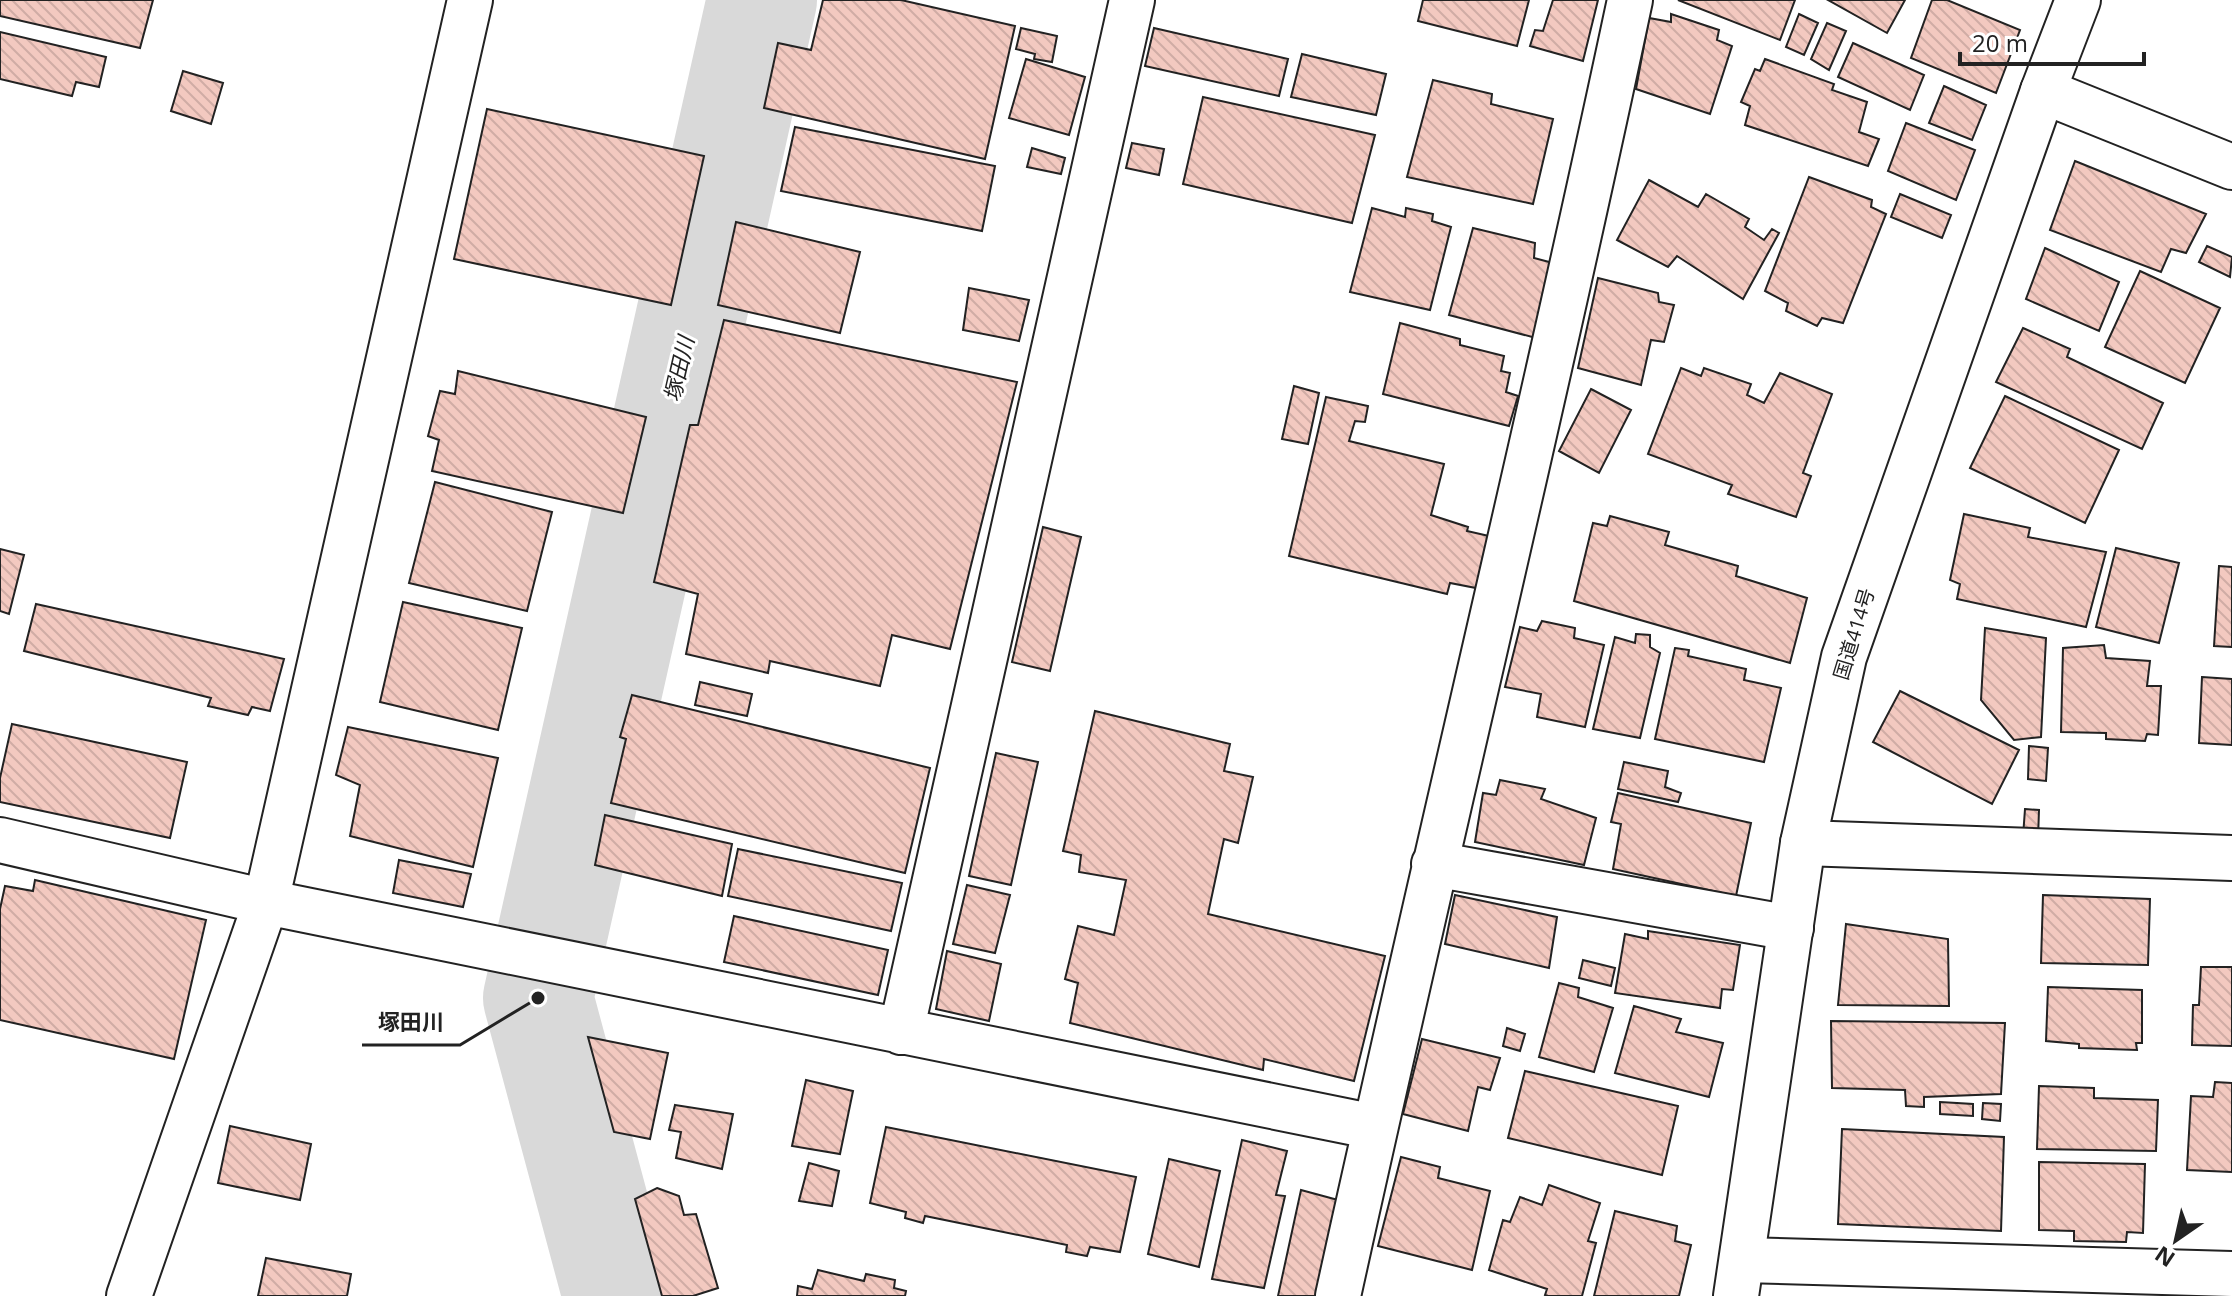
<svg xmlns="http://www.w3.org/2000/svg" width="2232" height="1296" viewBox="0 0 2232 1296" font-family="'Open Sans','Noto Sans JP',sans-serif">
  <defs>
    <pattern id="building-back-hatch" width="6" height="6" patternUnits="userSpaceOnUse" patternTransform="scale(2)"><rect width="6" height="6" fill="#f3c9c0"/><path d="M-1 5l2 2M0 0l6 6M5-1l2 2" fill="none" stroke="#d0aca5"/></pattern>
  </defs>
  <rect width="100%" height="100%" fill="#fff"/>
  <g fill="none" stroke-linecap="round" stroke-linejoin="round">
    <path stroke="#d9d9d9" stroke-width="110" d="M618 1296 538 998 762 0"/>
  </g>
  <path fill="url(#building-back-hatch)" stroke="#222" stroke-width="2" d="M0 0H153L140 48 0 16Z
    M823 0H901L1015 26 985 159 764 108 778 43 811 50Z
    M1423 0H1529L1517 46 1418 21Z
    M1553 0H1598L1583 61 1530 46 1535 30 1543 31Z
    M1678 0H1795L1780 40Z
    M1828 0H1905L1887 33Z
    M1932 0H1947L2020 30 1996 93 1911 58Z
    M1671 14 1719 30 1717 40 1732 46 1710 114 1636 89 1649 18 1671 22Z
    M1799 14 1818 23 1804 55 1786 47Z
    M1827 23 1846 31 1829 70 1811 59Z
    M1021 28 1057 36 1052 62 1034 59 1035 54 1016 49Z
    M1154 28 1288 59 1279 96 1145 66Z
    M0 32 106 57 99 87 76 82 72 96 0 79Z
    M1853 43 1924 75 1910 110 1838 77Z
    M1302 54 1386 74 1376 115 1291 97Z
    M1026 59 1085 77 1069 135 1009 118Z
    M1765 59 1834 84 1832 90 1867 102 1859 132 1879 139 1868 166 1745 125 1750 106 1741 102 1755 69 1760 71Z
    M183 71 223 83 211 124 171 111Z
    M1433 80 1492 94 1491 104 1553 119 1533 204 1407 177Z
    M1944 86 1986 105 1972 140 1929 123Z
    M1203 97 1375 135 1352 223 1183 184Z
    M487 109 704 156 671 305 454 259Z
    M1906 123 1975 150 1956 200 1888 171Z
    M795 127 995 166 982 231 781 191Z
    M1132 143 1164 149 1159 175 1126 168Z
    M1032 148 1065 158 1061 174 1027 167Z
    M2075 161 2206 214 2186 253 2171 249 2161 272 2050 230Z
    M1809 177 1872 200 1871 207 1886 214 1843 323 1822 318 1817 326 1786 311 1788 303 1765 291Z
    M1649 180 1698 207 1706 194 1749 219 1745 227 1764 240 1772 229 1779 233 1743 299 1677 256 1668 267 1617 240Z
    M1900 194 1951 215 1942 238 1891 217Z
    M1372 208 1405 217 1406 208 1433 214 1432 221 1451 227 1430 310 1350 292Z
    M736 222 860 252 840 333 718 305Z
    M1473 228 1535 243 1534 258 1553 263 1536 338 1449 315Z
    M2207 246 2232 257 2230 277 2199 262Z
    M2045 248 2119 282 2099 331 2026 299Z
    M2140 271 2220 308 2185 383 2105 347Z
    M1598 278 1658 293 1659 302 1674 305 1664 342 1651 340 1641 385 1578 368Z
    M969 288 1029 300 1019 341 963 330Z
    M724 320 1017 382 950 649 892 635 880 686 770 661 768 673 686 654 698 594 654 582 690 425H698Z
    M1400 323 1460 339V345L1504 356 1501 371 1510 373 1506 392 1518 396 1509 426 1383 394Z
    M2023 328 2070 349 2067 357 2163 403 2142 449 1996 382Z
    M1681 368 1701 376 1704 368 1751 384 1747 395 1764 403 1780 373 1832 394 1803 473 1811 476 1796 517 1728 494 1732 485 1648 454Z
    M458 371 646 417 623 513 432 471 439 440 428 436 440 391 455 394Z
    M1294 386 1319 393 1308 444 1282 439Z
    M1591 389 1631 410 1599 473 1559 451Z
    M2005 396 2119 450 2085 523 1970 468Z
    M1326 397 1368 406 1365 422 1355 421 1349 441 1444 464 1431 515 1468 527 1467 531 1489 536 1476 588 1450 583 1447 594 1289 556Z
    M435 482 552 512 527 611 409 583Z
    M1964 514 2030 528 2028 537 2106 552 2086 627 1957 599 1960 584 1950 580Z
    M1610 516 1669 532 1665 545 1738 566 1736 576 1807 598 1790 663 1574 601 1593 523 1607 526Z
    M1043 527 1081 537 1050 671 1012 662Z
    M2116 548 2179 563 2159 643 2096 627Z
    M0 549 24 555 9 614 0 611Z
    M2219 566 2232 567V647L2214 646Z
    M403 602 522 628 498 730 380 702Z
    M36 604 284 659 270 711 252 707 248 715 208 706 211 698 24 651Z
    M1542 621 1575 628 1574 638 1604 645 1585 727 1537 717 1541 694 1505 687 1520 627 1537 631Z
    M1985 628 2046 638 2041 737 2014 740 1981 700Z
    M1636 634 1650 635V647L1660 653 1640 738 1593 729 1615 637 1635 643Z
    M2104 645 2106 658 2150 661 2147 686H2161L2158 735 2147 734 2145 741 2106 739V733L2061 732 2063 648Z
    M1675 648 1689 650 1688 656 1746 669 1744 680 1781 688 1764 762 1655 739Z
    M2202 677 2232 679V745L2199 743Z
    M700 682 752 694 747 716 695 705Z
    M1900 691 2019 750 1992 804 1873 742Z
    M632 695 930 768 905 873 611 803 626 739 620 737Z
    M1095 711 1230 744 1224 771 1253 777 1238 843 1224 839 1208 914 1385 956 1354 1081 1264 1059 1263 1070 1070 1023 1078 983 1065 979 1078 926 1114 935 1126 880 1079 872 1081 855 1063 851Z
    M12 724 187 762 170 838 0 802V778Z
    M348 727 498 758 473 867 350 836 360 785 336 775Z
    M2029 746 2048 748 2046 781 2028 779Z
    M996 753 1038 762 1011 885 969 876Z
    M1624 762 1668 771 1665 787 1681 793 1678 802 1618 789Z
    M1500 780 1545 789 1541 799 1596 818 1584 865 1475 842 1483 793 1496 795Z
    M1618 793 1751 823 1736 896 1613 869 1621 824 1611 822Z
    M2025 809 2039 810 2038 839 2023 837Z
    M605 815 732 844 722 896 595 865Z
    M738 849 902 883 891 931 728 896Z
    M399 860 471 874 463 907 393 893Z
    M35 880 206 920 174 1059 0 1020V909L5 886 33 891Z
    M967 885 1010 895 995 953 953 944Z
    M1455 895 1557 917 1549 968 1445 944Z
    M2043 895 2150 899 2148 965 2041 963Z
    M734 916 888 950 878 995 724 962Z
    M1846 924 1948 939 1949 1006 1838 1005Z
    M1648 931 1740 945 1733 990 1722 989 1720 1008 1615 993 1625 934 1648 939Z
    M947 951 1001 964 989 1021 936 1009Z
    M1583 960 1615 968 1611 986 1579 978Z
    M2201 967H2232V1046L2192 1045 2193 1005H2199Z
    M1559 983 1579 988 1578 997 1613 1008 1594 1072 1539 1057Z
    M2048 987 2142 990V1043H2136L2137 1050 2079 1048V1044L2046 1041Z
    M1634 1006 1681 1019 1676 1032 1723 1043 1709 1097 1615 1073Z
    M1831 1021 2005 1023 2001 1094 1924 1097V1107L1906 1106 1905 1090 1832 1088Z
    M1507 1028 1525 1034 1520 1051 1503 1046Z
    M588 1037 668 1053 650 1139 614 1132Z
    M1422 1039 1500 1058 1490 1090 1478 1087 1468 1131 1403 1114Z
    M1525 1071 1678 1106 1662 1175 1508 1138Z
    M806 1080 853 1091 840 1154 792 1146Z
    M2215 1082 2232 1083V1172L2187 1170 2191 1096 2213 1097Z
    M2039 1086 2094 1088V1098L2158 1100 2156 1151 2037 1149Z
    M1940 1102 1973 1104V1116L1940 1114Z
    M1983 1103 2001 1104 2000 1121 1982 1119Z
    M675 1105 733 1114 722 1169 676 1158 681 1132 669 1130Z
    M230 1126 311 1144 300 1200 218 1183Z
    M886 1127 1136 1177 1120 1252 1090 1247 1087 1256 1066 1252 1067 1245 925 1216 923 1223 905 1218 906 1212 870 1203Z
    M1842 1129 2004 1137 2001 1231 1838 1224Z
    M1242 1140 1287 1151 1276 1195 1285 1196 1264 1288 1212 1279Z
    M1401 1157 1440 1167 1438 1178 1490 1191 1472 1270 1378 1246Z
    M1169 1159 1220 1171 1199 1267 1148 1254Z
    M2039 1162 2145 1164 2143 1233 2127 1232 2126 1242 2074 1241V1231L2039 1230Z
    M809 1163 839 1171 832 1206 799 1201Z
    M1549 1185 1600 1203 1588 1241 1596 1243 1582 1296H1548L1545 1295 1547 1289 1489 1270 1503 1220 1510 1222 1520 1197 1542 1205Z
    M657 1188 679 1196 684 1215 696 1214 718 1288 693 1296H662L635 1199Z
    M1301 1190 1338 1200 1317 1296H1278Z
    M1615 1211 1677 1226 1675 1241 1691 1245 1679 1296H1594Z
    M266 1258 351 1274 347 1296H258Z
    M818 1270 864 1281 866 1274 895 1280 894 1288 906 1291 905 1296H797L798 1286 812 1289Z"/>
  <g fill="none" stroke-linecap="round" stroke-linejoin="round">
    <defs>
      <path id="minor" d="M2043 91 2232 167
        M0 840 266 902 1375 1127
        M1803 843 2232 858
        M1434 864 1791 928
        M901 1032 1132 0
        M1743 1260 2232 1274
        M129 1296 266 902 470 0
        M1338 1296C1433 863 1538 433 1630 0"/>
      <path id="highway" d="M1736 1296 1803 843 1844 657 2043 91 2078 0"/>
    </defs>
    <use href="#minor" stroke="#222" stroke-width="48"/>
    <use href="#highway" stroke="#222" stroke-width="48"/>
    <use href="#minor" stroke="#fff" stroke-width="44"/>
    <use href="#highway" stroke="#fff" stroke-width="44"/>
  </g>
  <g text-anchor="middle" stroke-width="6" stroke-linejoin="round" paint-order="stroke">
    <g font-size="20" fill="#222" stroke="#fff">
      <text transform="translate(1854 634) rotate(-73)" y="7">国道414号</text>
    </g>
    <g font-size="22" font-style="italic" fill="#222" stroke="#fff">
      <text transform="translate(679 369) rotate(-77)" y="8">塚田川</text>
    </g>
  </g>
  <path fill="none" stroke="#222" stroke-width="3" d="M538 998L460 1045H362"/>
  <circle fill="#222" stroke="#fff" stroke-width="3" cx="538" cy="998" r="8"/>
  <g font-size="22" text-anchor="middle" font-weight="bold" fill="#222" stroke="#fff" stroke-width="6" stroke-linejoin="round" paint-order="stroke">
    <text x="411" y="1030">塚田川</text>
  </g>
  <g transform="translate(2176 1240) rotate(214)" stroke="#ffffff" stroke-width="6" paint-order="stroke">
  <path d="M0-6L14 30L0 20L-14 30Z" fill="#222222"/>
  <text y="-12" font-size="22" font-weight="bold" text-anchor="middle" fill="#222222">N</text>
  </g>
  <path d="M1960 52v12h184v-12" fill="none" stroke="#222222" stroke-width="4"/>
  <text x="1972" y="52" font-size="24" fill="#222222" stroke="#ffffff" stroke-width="6" paint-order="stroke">20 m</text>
</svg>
